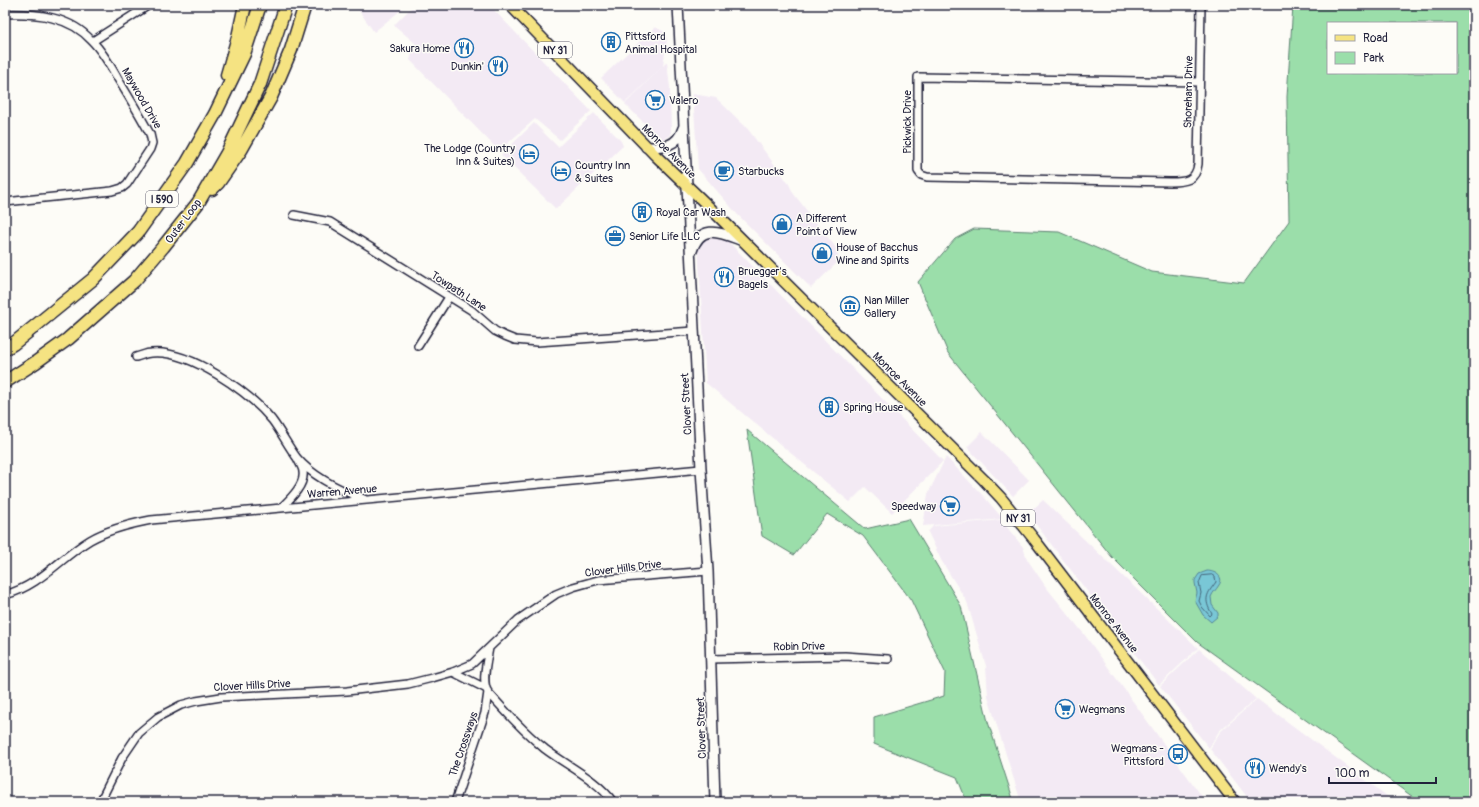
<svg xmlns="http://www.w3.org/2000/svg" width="1479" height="807" viewBox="0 0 1479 807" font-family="Pangolin,sans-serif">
  <rect width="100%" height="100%" fill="#fdfcf7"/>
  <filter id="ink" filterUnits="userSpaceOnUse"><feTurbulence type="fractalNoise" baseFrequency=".025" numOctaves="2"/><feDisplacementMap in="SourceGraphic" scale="8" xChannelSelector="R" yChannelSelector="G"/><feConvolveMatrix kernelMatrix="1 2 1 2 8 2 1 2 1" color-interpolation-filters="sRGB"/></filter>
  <g filter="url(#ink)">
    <path fill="#f3eaf4" d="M355 5H407L374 32Z
      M414 5H489L591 111 560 140 535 119 499 151 410 60 415 43 394 25Z
      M655 27 665 32 667 39 663 66 625 103 601 78Z
      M667 62 670 88 671 132 669 136 661 140 625 104Z
      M693 94 716 98 747 128 789 184 793 193 837 249 839 261 811 288 737 214 698 169Z
      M594 113 621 141 623 146 556 209 501 155 534 123 558 147Z
      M715 234 725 238 943 461 892 513 865 487 850 502 706 383 698 245 705 236Z
      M982 432 1029 480 1013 496 967 447Z
      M946 457 985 498 1003 519 923 526 928 494Z
      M1043 500 1198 648 1159 685 1028 514Z
      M1001 520 1023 547 1027 559 1046 587 1084 634 1206 802H1021L988 697 986 666 967 602 941 560 928 532 933 526Z
      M1199 649 1256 699 1219 731 1209 748 1160 686Z
      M1257 699 1395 802H1251L1210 749 1220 732Z"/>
    <path fill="#9bdeaa" stroke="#5e8072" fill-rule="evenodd" d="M1293 5H1474V802H1420L1197 642 1112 557 948 353 918 282 955 239 974 229 1059 232 1152 272 1244 283 1289 221 1287 97ZM1328 23H1456V73H1328Z
      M747 430 865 529 909 519 961 606 988 722 1014 802H967L957 777 874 744V717L944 696 945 672 911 600 863 536 827 514 794 555 762 536Z"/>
    <path fill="#79c7d6" stroke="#568598" d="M1207 571C1214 571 1225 576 1219 585 1216 590 1213 592 1211 597L1212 605 1218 613V616L1211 622 1203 615 1195 601 1197 593 1195 583V580L1199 574Z"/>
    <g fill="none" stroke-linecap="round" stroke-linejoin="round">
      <path stroke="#456479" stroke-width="1" d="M1212 575 1215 577 1216 582C1207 594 1203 599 1212 614L1210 616 1202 607 1199 601 1201 593 1199 583 1202 576Z"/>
      <defs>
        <path id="minor" d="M5 14C36 13 70 16 92 41 103 52 110 65 118 79 129 97 140 115 150 134L152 143 150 149 127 184 122 188 112 191 5 202
          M93 41 149 5
          M1199 82 918 77V171L921 175 927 177 1170 182C1185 182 1196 181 1198 164L1201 5
          M294 215 330 222 471 310 495 331 505 336 515 340 537 342 694 331
          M418 346 449 297
          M136 357C141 356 146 353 151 353 189 349 249 392 272 420 281 432 288 446 297 458 314 478 340 490 364 499
          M282 507C290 499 305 485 303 472 303 468 300 464 298 460
          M5 595C41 585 60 558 90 540 109 529 130 524 151 520L701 469
          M489 648C487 660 481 683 488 692 506 712 524 732 545 749 566 765 598 780 613 802
          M710 659 845 656 888 659
          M453 672 485 688
          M100 802 122 758 139 733 158 717 181 705 196 701 221 697 347 691 408 684 432 678 453 672 472 664 518 620 556 594 573 587 598 580 708 571
          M455 802 485 713 488 692"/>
        <path id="secondary" d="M678 5 701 469 708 571 715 802
          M646 147C664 147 677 147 683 128
          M692 251C701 222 721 233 743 241"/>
        <path id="primary" d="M510 5 656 156 703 201 984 480 1001 498 1034 539 1235 802"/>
        <path id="motorway" d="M227 75 238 37 245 5
          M212 189 218 183 241 150 271 97 291 50 305 5
          M5 349 13 344 93 279 138 232 187 163 215 114 244 54 260 5
          M5 382 36 362 68 339 134 281 163 247 198 203 227 153 260 84 286 5"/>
      </defs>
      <use href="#minor" stroke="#22223b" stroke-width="10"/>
      <use href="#secondary" stroke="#22223b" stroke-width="12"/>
      <use href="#primary" stroke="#22223b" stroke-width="13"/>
      <use href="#motorway" stroke="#22223b" stroke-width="15"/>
      <use href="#minor" stroke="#fdfcf7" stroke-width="7"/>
      <use href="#secondary" stroke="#fdfcf7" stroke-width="9"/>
      <use href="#primary" stroke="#f5e382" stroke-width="10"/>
      <use href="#motorway" stroke="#f5e382" stroke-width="12"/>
    </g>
  </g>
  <defs>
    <symbol id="building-ring" viewBox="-11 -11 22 22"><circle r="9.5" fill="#fdfcf7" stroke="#1f6fb2" stroke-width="1.5"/><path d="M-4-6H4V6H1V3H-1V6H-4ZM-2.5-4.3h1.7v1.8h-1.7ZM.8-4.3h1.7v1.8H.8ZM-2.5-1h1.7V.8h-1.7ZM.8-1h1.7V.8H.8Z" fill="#1f6fb2"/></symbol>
    <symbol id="restaurant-ring" viewBox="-11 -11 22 22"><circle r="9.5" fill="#fdfcf7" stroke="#1f6fb2" stroke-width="1.5"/><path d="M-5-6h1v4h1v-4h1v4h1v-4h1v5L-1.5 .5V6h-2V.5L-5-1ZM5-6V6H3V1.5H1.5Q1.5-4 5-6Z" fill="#1f6fb2"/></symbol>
    <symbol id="supermarket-ring" viewBox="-11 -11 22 22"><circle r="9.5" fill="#fdfcf7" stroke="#1f6fb2" stroke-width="1.5"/><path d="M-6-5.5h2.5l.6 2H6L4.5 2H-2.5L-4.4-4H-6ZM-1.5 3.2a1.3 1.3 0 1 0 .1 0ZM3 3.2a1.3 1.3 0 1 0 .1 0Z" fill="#1f6fb2"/></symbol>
    <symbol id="hotel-ring" viewBox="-11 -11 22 22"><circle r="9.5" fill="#fdfcf7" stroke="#1f6fb2" stroke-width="1.5"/><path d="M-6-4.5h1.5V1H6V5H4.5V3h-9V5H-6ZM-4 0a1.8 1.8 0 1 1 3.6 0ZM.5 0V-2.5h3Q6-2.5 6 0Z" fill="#1f6fb2"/></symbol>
    <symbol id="cafe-ring" viewBox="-11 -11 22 22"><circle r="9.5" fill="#fdfcf7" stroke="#1f6fb2" stroke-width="1.5"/><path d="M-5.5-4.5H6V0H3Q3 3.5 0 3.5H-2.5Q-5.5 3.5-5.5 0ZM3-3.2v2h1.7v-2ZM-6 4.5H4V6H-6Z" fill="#1f6fb2"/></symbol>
    <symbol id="shop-ring" viewBox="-11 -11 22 22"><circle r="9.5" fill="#fdfcf7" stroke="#1f6fb2" stroke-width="1.5"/><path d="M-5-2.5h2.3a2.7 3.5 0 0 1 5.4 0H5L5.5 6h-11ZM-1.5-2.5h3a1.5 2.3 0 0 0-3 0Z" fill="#1f6fb2"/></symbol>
    <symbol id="office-ring" viewBox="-11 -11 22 22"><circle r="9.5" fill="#fdfcf7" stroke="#1f6fb2" stroke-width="1.5"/><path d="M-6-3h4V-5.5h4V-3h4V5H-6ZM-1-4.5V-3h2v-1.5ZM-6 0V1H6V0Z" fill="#1f6fb2"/></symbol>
    <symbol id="museum-ring" viewBox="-11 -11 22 22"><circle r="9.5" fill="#fdfcf7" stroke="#1f6fb2" stroke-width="1.5"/><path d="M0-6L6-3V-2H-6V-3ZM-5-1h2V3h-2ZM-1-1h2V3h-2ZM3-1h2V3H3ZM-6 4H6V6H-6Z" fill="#1f6fb2"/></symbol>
    <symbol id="bus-ring" viewBox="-11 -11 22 22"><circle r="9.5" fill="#fdfcf7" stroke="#1f6fb2" stroke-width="1.5"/><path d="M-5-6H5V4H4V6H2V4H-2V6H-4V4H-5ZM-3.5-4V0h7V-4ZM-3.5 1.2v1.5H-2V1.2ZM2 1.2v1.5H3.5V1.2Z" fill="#1f6fb2"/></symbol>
  </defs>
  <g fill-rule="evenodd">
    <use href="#building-ring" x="600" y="31" width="22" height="22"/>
    <use href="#restaurant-ring" x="453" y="37" width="22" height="22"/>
    <use href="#restaurant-ring" x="487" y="55" width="22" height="22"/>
    <use href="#supermarket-ring" x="644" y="89" width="22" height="22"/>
    <use href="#hotel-ring" x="518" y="143" width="22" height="22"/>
    <use href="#hotel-ring" x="550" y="160" width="22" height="22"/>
    <use href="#cafe-ring" x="713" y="160" width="22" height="22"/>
    <use href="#building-ring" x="631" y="201" width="22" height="22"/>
    <use href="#shop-ring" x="771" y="213" width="22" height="22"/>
    <use href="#office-ring" x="604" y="225" width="22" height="22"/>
    <use href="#shop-ring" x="811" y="242" width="22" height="22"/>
    <use href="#restaurant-ring" x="713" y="266" width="22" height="22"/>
    <use href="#museum-ring" x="839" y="295" width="22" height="22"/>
    <use href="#building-ring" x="818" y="396" width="22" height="22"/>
    <use href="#supermarket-ring" x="939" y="495" width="22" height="22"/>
    <use href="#supermarket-ring" x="1054" y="698" width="22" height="22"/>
    <use href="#bus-ring" x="1167" y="743" width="22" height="22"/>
    <use href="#restaurant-ring" x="1244" y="757" width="22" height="22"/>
  </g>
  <g text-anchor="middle" stroke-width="3" stroke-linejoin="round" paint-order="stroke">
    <g fill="#fdfcf7" stroke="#646373" stroke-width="1">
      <rect x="538" y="42" width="34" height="16" rx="3"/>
      <rect x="146" y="191" width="32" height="16" rx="3"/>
      <rect x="1001" y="510" width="34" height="16" rx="3"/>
    </g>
    <g font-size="10" font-weight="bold" fill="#22223b">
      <text x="555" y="54">NY 31</text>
      <text x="162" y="203">I 590</text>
      <text x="1018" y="522">NY 31</text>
    </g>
    <g font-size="11" fill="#22223b" stroke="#fdfcf7" text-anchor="start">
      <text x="625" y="40">Pittsford<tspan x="625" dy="13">Animal Hospital</tspan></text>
      <text x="450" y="52" text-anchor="end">Sakura Home</text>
      <text x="484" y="70" text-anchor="end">Dunkin'</text>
      <text x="669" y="104">Valero</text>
      <text x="515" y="152" text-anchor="end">The Lodge (Country<tspan x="515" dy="13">Inn &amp; Suites)</tspan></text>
      <text x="575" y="169">Country Inn<tspan x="575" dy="13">&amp; Suites</tspan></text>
      <text x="738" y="175">Starbucks</text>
      <text x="656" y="216">Royal Car Wash</text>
      <text x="796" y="222">A Different<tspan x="796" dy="13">Point of View</tspan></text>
      <text x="629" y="240">Senior Life LLC</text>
      <text x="836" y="251">House of Bacchus<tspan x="836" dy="13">Wine and Spirits</tspan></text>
      <text x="738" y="275">Bruegger's<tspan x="738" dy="13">Bagels</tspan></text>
      <text x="864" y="304">Nan Miller<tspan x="864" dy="13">Gallery</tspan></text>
      <text x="843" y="411">Spring House</text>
      <text x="936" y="510" text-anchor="end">Speedway</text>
      <text x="1079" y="713">Wegmans</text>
      <text x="1164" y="752" text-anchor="end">Wegmans -<tspan x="1164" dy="13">Pittsford</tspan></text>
      <text x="1269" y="772">Wendy's</text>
    </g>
    <g font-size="11" fill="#22223b" stroke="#fdfcf7">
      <text transform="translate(1188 92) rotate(-89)" y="4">Shoreham Drive</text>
      <text transform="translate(142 98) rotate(60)" y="4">Maywood Drive</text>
      <text transform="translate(907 122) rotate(-90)" y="4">Pickwick Drive</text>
      <text transform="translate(669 151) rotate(45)" y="4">Monroe Avenue</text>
      <text transform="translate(183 221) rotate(-53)" y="4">Outer Loop</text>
      <text transform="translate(459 291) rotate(33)" y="4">Towpath Lane</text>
      <text transform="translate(900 379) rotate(45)" y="4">Monroe Avenue</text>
      <text transform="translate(686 404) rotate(-93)" y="4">Clover Street</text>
      <text transform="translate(342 491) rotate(-5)" y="4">Warren Avenue</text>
      <text transform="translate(623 568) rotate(-7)" y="4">Clover Hills Drive</text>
      <text transform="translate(1114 623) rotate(52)" y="4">Monroe Avenue</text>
      <text transform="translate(799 646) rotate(-1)" y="4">Robin Drive</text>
      <text transform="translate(252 685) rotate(-3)" y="4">Clover Hills Drive</text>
      <text transform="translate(701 728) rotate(-92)" y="4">Clover Street</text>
      <text transform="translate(463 744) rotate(-71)" y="4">The Crossways</text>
    </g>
  </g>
  <rect width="1479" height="807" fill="none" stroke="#fdfcf7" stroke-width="20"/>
  <rect x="10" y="10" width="1459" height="787" fill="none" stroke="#22223b" stroke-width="1.5" filter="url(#ink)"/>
  <rect x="1327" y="22" width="130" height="52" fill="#fdfcf7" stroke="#a5a5ac"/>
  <rect x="1335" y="35" width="20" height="6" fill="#f5e382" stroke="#a5a5ac"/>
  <text x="1363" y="42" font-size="12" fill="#22223b">Road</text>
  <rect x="1335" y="52" width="20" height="12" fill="#9bdeaa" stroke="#a5a5ac"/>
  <text x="1363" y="62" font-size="12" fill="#22223b">Park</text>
  <path d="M1329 777v6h107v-6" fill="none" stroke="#22223b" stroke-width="2"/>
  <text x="1335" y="777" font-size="12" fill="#22223b" stroke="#fdfcf7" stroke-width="3" paint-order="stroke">100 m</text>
</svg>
